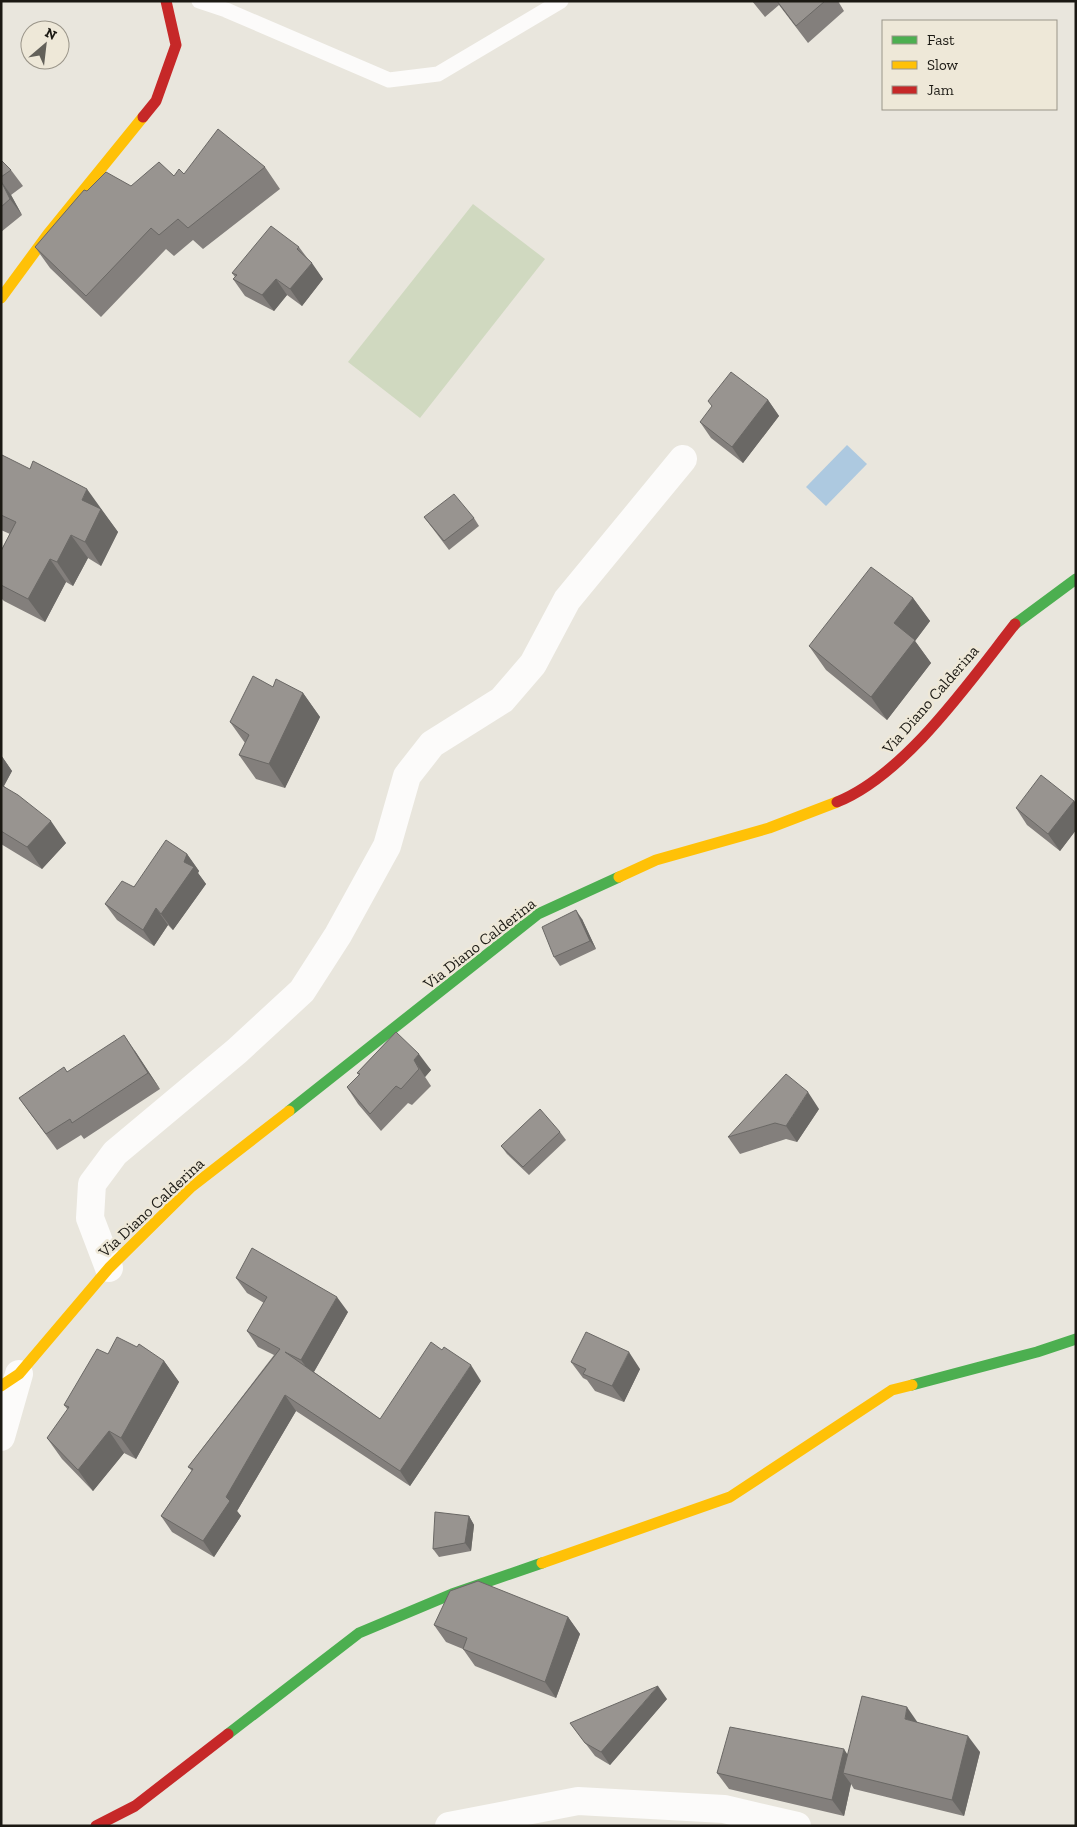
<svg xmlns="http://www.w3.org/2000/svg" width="1077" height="1827" viewBox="0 0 1077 1827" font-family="'Zilla Slab',serif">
  <rect width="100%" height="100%" fill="#e9e6dd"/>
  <path fill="#d0d9c0" d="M473 204 545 259 420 418 348 362Z"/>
  <path fill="#adc9e0" d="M847 445 867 464 826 506 806 487Z"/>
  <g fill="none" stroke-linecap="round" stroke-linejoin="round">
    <path stroke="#fcfbfa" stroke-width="15" d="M199 1 226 10 389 80 438 74 561 1"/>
    <path stroke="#fcfbfa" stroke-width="28" d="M109 1268 90 1218 92 1184 115 1153 237 1051 302 991 338 935 387 846 407 776 432 744 502 700 533 664 567 600 683 459
      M1 1437 19 1374
      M449 1826 578 1801 724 1809 797 1826"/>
    <path stroke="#4caf50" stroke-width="11" d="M1015 624 1076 579
      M289 1111 538 914 619 877
      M912 1385 1037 1352 1076 1339
      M228 1734 359 1633 452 1594 542 1563"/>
    <path stroke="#ffc107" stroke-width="11" d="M1 298 48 234 143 117
      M619 877 656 860 769 828 837 802
      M1 1386 19 1374 109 1268 190 1188 289 1111
      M542 1563 730 1497 892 1390 912 1385"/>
    <path stroke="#c62828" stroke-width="11" d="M143 117 156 101 176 45 166 1
      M837 802C905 775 970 681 1015 624
      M96 1826 135 1806 228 1734"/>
  </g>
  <path fill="#837f7c" d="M752 1H838L844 11 808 43 779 5 765 17Z
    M1 160 11 170 23 186 11 195 22 215 1 232Z
    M265 167 280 189 203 249 193 240 174 256 166 249 101 317 50 268 35 247 87 191 131 186 184 174Z
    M299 247 323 279 302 306 287 295 274 311 245 296 233 279 235 277 232 273Z
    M768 400 779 416 743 463 711 438 700 422Z
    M1 456 100 508 118 532 101 566 88 558 73 586 66 582 45 622 4 601 1 598V551L10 534 1 530Z
    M424 517 474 518 479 526 449 550Z
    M913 598 930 621 915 641 931 663 887 720 826 670 809 646Z
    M273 687 303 693 320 717 285 788 256 779 239 755 245 743 230 722Z
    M1 755 12 771 4 786 66 843 42 869 1 844Z
    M1074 801 1076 803V830L1060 851 1027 825 1016 808Z
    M187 854 199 871 198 873 206 884 173 930 168 925 154 946 117 920 105 904Z
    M582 919 596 949 560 966 554 957Z
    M396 1032 431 1070 425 1077 431 1086 412 1105 408 1103 381 1131 358 1104 347 1087 359 1075 357 1073Z
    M135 1051 160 1089 84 1139 81 1135 57 1150 19 1098 67 1072Z
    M819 1109 797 1142 786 1139 740 1154 728 1137Z
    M560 1132 566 1140 529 1175 507 1154 501 1146Z
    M236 1278 348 1312 314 1372 380 1419 481 1381 410 1486 296 1411 237 1511 241 1516 214 1557 172 1532 161 1516 192 1471 188 1467 274 1355 258 1347 247 1331 264 1303 247 1293Z
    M108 1354 164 1361 179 1382 136 1459 124 1453 93 1491 62 1459 47 1438 68 1410 64 1405Z
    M571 1362 640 1369 624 1402 595 1391 587 1380 583 1378Z
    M469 1516 474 1525 471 1551 439 1557 433 1549Z
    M568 1617 580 1634 556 1698 475 1666 463 1649 446 1642 434 1625Z
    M667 1699 610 1765 595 1756 570 1723Z
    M917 1722 980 1752 964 1816 854 1789 851 1784 844 1816 729 1789 717 1773 847 1755Z"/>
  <path fill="#6a6865" d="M1 181 11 195 22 215 10 199Z
    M312 263 323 279 302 306 290 289Z
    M276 279 287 295 274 311 262 295Z
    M768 400 779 416 743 463 732 447Z
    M87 489 118 532 101 566 85 542 82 500Z
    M71 535 88 558 73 586 57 562Z
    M50 559 66 582 45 622 28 599Z
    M913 598 930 621 915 641 931 663 887 720 871 697 894 623Z
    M303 693 320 717 285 788 269 764Z
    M1 755 12 771 1 791Z
    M1074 801 1076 803V830L1060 851 1048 834Z
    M51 821 66 843 42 869 27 847Z
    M187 854 199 871 198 873 206 884 173 930 161 914Z
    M156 908 168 925 154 946 143 930Z
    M576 910 582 919 596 949 590 941Z
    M124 1035 135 1051 160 1089 148 1073Z
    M419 1054 431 1070 425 1077 431 1086 414 1060Z
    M808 1092 819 1109 797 1142 786 1126Z
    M337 1297 348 1312 312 1375 301 1360Z
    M629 1352 640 1369 624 1402 612 1386Z
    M164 1361 179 1382 136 1459 121 1438Z
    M471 1365 481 1381 410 1486 400 1471Z
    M285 1395 296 1411 237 1511 241 1516 214 1557 203 1541 226 1497Z
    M109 1431 124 1453 93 1491 78 1470Z
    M469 1516 474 1525 471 1551 465 1543Z
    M568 1617 580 1634 556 1698 545 1682Z
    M658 1686 667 1699 610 1765 601 1752Z
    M907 1707 918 1723 905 1719Z
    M968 1736 980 1752 964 1816 952 1800Z
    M844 1749 855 1766 843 1773 851 1784 844 1816 832 1800Z"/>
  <path fill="#989490" stroke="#6a6865" d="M777 1H825L796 26Z
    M218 129 265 167 188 228 178 219 159 235 151 228 86 296 35 247 84 190 87 191 106 172 131 186 159 162 174 176 179 169 184 174Z
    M1 160 11 170 1 177Z
    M1 181 10 199 1 207Z
    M271 226 299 247 297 249 312 263 290 289 276 279 262 295 233 279 237 275 232 273Z
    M731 372 768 400 732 447 700 422 712 406 708 401Z
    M2 455 30 469 33 461 87 489 82 500 101 509 85 542 71 535 57 562 50 559 28 599 1 585V551L16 522 1 515V456Z
    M454 494 474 518 444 541 424 517Z
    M871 567 913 598 894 623 915 640 871 697 809 646Z
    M253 676 273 687 276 679 303 693 269 764 239 755 249 735 230 722Z
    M1041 775 1074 801 1048 834 1016 808Z
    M1 785 18 795 51 821 27 847 1 831Z
    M166 840 187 854 184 862 194 867 161 914 156 908 143 930 105 904 122 881 134 887Z
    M576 910 590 941 554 957 542 927Z
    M396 1032 419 1054 414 1060 419 1069 401 1089 396 1086 370 1114 347 1087 360 1074 357 1073Z
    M124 1035 148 1073 72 1123 70 1119 46 1134 19 1098 64 1067 67 1072Z
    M786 1074 808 1092 786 1126 775 1123 728 1137Z
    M540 1109 560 1132 523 1167 501 1146Z
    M252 1248 337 1297 301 1360 285 1352 380 1419 431 1342 442 1350 444 1347 471 1365 400 1471 285 1395 226 1497 230 1501 203 1541 161 1516 193 1469 188 1467 280 1349 247 1331 267 1297 236 1278Z
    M586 1332 629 1352 612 1386 583 1374 586 1369 571 1362Z
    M117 1337 137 1347 139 1344 164 1361 121 1438 109 1431 78 1470 47 1438 69 1407 64 1405 97 1349 108 1354Z
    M435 1512 469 1516 465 1543 433 1549Z
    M478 1581 568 1617 545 1682 463 1649 467 1638 434 1625 450 1591Z
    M658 1686 601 1752 585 1743 570 1723Z
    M862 1696 907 1707 905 1719 968 1736 952 1800 843 1773Z
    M730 1727 844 1749 832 1800 717 1773Z"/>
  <g text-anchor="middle" stroke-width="5" stroke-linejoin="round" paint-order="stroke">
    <g font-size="16" fill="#1b1913" stroke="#eee8d8">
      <text transform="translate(930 699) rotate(-49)" y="6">Via Diano Calderina</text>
      <text transform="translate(479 943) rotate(-38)" y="6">Via Diano Calderina</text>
      <text transform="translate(151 1207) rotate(-43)" y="6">Via Diano Calderina</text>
    </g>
  </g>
  <rect width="1077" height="1827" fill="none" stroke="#1b1913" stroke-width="5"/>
  <rect x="882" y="20" width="175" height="90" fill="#eee8d8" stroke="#9a9589"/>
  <rect x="892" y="36" width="25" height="8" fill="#4caf50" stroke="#9a9589"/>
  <text x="927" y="45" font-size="15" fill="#1b1913">Fast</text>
  <rect x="892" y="61" width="25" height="8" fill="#ffc107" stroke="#9a9589"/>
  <text x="927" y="70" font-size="15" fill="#1b1913">Slow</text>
  <rect x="892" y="86" width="25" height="8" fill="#c62828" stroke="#9a9589"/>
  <text x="927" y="95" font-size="15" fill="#1b1913">Jam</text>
  <g transform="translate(45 45) rotate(28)"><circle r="24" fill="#eee8d8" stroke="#9a9589"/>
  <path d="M0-4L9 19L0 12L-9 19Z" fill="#63615a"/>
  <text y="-8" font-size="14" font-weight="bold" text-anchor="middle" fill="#1b1913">N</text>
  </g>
</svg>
